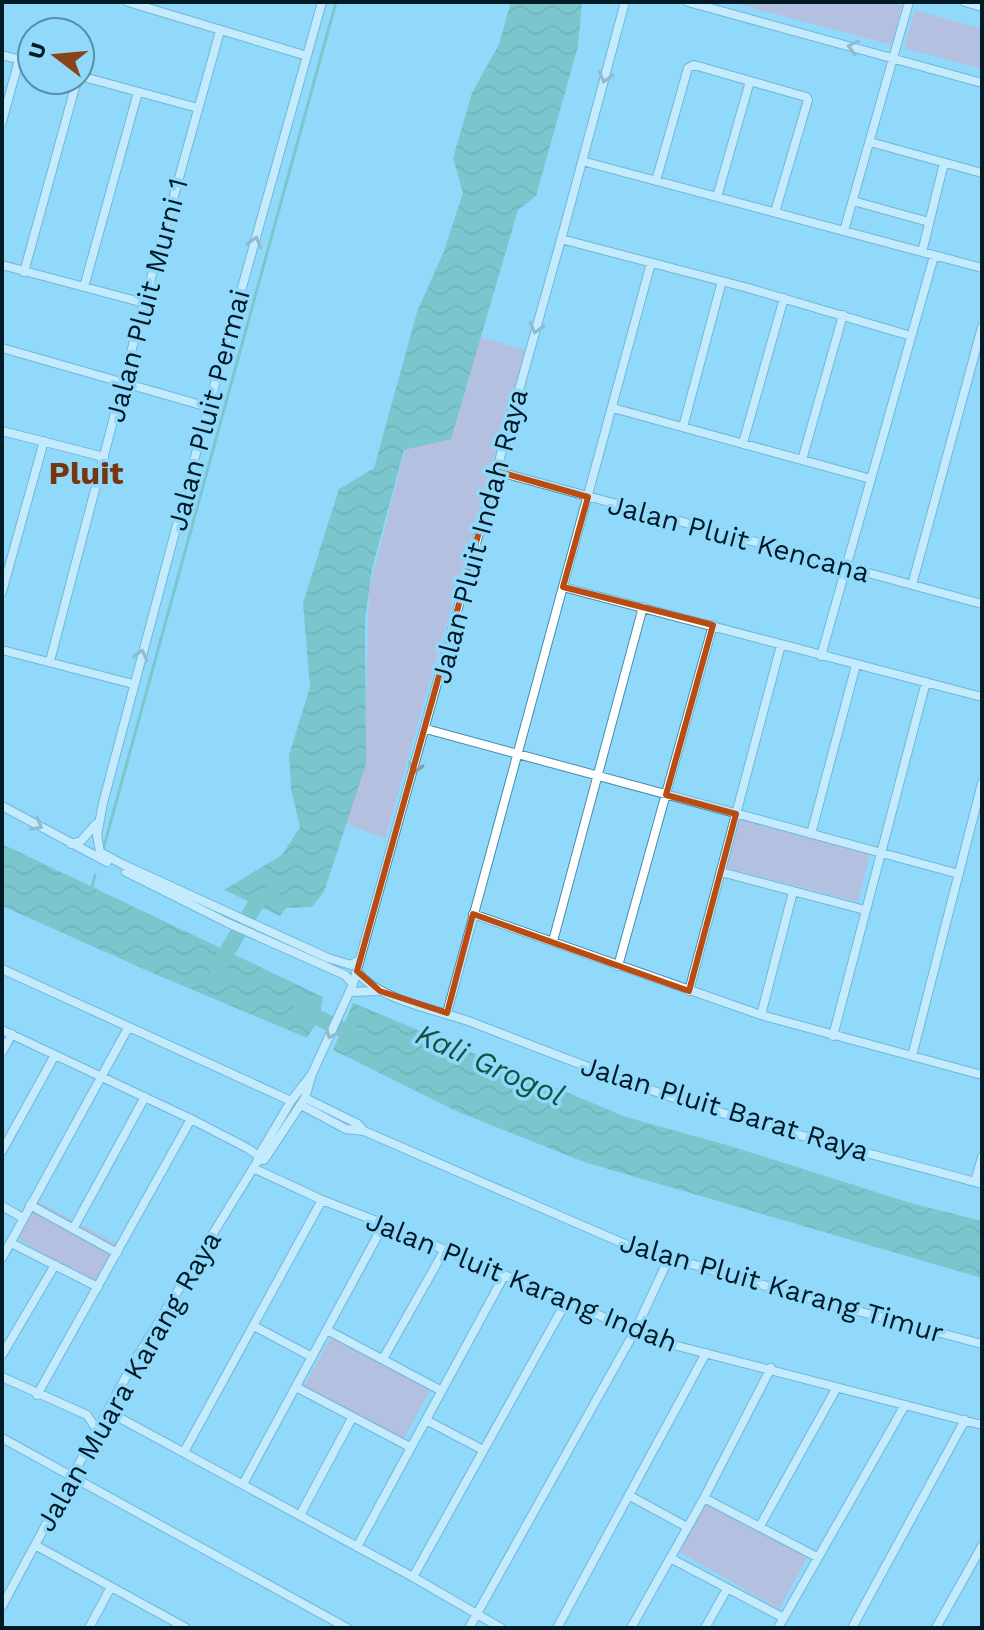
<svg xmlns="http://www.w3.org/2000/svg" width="984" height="1630" viewBox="0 0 984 1630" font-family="'Work Sans',sans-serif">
  <defs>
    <pattern id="water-waves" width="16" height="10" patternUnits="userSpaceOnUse" patternTransform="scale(2)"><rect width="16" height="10" fill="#60ae93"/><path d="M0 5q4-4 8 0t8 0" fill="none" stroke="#4d8d78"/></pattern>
  </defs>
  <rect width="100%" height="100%" fill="#91d9fb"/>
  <path fill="#dda3be" d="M730 2H887L902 6 892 45Z
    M915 10 982 29V69L904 48Z
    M480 337 525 350 385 839 338 820 365 735 369 590 405 450Z
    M740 820 870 854 858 902 727 868Z
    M37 1201 117 1244 95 1282 74 1270 72 1272 17 1238Z
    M336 1329 434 1383 402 1442 303 1388Z
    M704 1499 808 1557 779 1609 676 1550Z"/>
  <path fill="url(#water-waves)" d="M511 2H582L578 46 536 196 518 210 451 439 404 450 372 569 365 620 366 764 324 892 312 907 286 908 280 916 224 890 282 855 300 827 291 789 289 755 310 687 303 603 339 489 374 468 417 312 444 251 463 193 453 158 472 93 499 44Z
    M2 844 323 997 319 1019 307 1038 155 974 2 906Z
    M353 1003 626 1117 730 1146 914 1204 982 1221V1278L584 1162 458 1112 333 1050Z"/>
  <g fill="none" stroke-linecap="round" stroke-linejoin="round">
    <path stroke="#60ae93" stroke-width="3" d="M103 850 336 2
      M91 892 95 875"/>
    <path stroke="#60ae93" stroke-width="16" d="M247 919 259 898 272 893
      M217 968 240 930
      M301 1010 359 1037"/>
    <defs>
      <path id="minor" d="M128 2 307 56
        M322 2 204 423 103 803 97 835 100 852 122 864 328 958 351 965 359 960
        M688 2 982 83
        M965 2 982 7
        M2 55 32 63
        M80 76 198 108
        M2 122 19 60
        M870 142 982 173
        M582 161 982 268
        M656 181 688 68 694 65 806 97 808 100 775 212
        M717 197 750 81
        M853 201 929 222
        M844 231 909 2
        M561 239 748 288 911 336
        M922 252 944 163
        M2 265 144 303
        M24 272 77 80
        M84 287 138 92
        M2 348 208 407
        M613 408 871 479
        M683 427 722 281
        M2 431 104 457
        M743 443 784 298
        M802 460 843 315
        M496 471 982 604
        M912 585 982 327
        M563 587 982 697
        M2 592 44 441
        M2 650 133 684
        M821 656 934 256
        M50 661 144 303 220 31
        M426 729 959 874
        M2 806 107 862
        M811 834 856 665
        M71 844 81 841 96 824
        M126 872 228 923 345 975 353 984
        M721 872 865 910
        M473 914 761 1015 982 1075
        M553 941 643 607
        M618 966 713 625
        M2 969 291 1101
        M357 971C377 1000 439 1010 471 1022 530 1045 589 1068 648 1089 757 1127 871 1153 982 1184
        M689 991 781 645
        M350 992 379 991
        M447 1013 651 263
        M761 1015 793 892
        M2 1030 191 1119 247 1148 263 1159
        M833 1036 926 682
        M2 1052 12 1034
        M912 1056 982 783
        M305 1098 358 1124 364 1131 627 1245 790 1293 982 1344
        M301 1105 346 1129 364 1131
        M2 1151 55 1055
        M261 1160H264L305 1098 312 1074
        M253 1168 322 1200 384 1224 662 1342 982 1425
        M975 1182 982 1157
        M30 1205 117 1253
        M2 1206 23 1218
        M73 1229 145 1097
        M11 1243 98 1287
        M2 1258 128 1028
        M254 1326 312 1357
        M327 1330 442 1391
        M2 1355 55 1265
        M383 1359 444 1251
        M2 1377 87 1415 97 1430
        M296 1387 410 1447
        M37 1395 191 1119
        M107 1411 413 1577 501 1628
        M426 1420 483 1450
        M2 1438 347 1628
        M184 1452 322 1200
        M243 1484 384 1224
        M630 1496 687 1527
        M704 1498 817 1557
        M300 1515 352 1418
        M760 1526 836 1389
        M35 1545 186 1628
        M357 1547 504 1276
        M670 1558 784 1618
        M413 1577 566 1302
        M2 1606 134 1362 257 1162 259 1155 291 1101 312 1074 353 984 562 236 625 2
        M89 1628 111 1587
        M469 1628 636 1329 669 1258
        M557 1628 706 1353
        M631 1628 704 1498 771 1368
        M705 1628 727 1589
        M778 1628 905 1405
        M852 1628 965 1420
        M936 1628 982 1546"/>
    </defs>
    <use href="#minor" stroke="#468dac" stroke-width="10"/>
    <use href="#minor" stroke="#fff" stroke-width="8"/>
  </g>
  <defs><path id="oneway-chevron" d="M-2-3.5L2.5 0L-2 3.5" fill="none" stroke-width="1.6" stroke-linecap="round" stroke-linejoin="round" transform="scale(2)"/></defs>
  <g stroke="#8c989d">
    <use href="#oneway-chevron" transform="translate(853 47) rotate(-165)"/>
    <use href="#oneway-chevron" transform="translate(605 77) rotate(105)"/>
    <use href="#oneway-chevron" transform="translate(255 242) rotate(-74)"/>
    <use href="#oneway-chevron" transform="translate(536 328) rotate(106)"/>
    <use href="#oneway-chevron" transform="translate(141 655) rotate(-75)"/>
    <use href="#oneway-chevron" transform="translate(415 768) rotate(106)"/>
    <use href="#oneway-chevron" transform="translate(37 825) rotate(29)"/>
    <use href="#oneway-chevron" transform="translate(331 1033) rotate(114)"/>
  </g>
  <path d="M0 0H984V1630H0ZM496 471 588 497 563 587 713 625 666 795 736 814 689 991 473 914 447 1013 380 991 357 971Z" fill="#91d9fb" fill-opacity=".55" fill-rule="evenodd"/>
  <path fill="none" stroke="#ba4c11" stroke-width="6" stroke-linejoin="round" d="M496 471 588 497 563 587 713 625 666 795 736 814 689 991 473 914 447 1013 380 991 357 971Z"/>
  <g text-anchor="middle" stroke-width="7" stroke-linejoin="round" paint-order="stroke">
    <g font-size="28" fill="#001a26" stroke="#91d9fb">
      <text transform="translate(146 300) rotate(-75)" y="10">Jalan Pluit Murni 1</text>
      <text transform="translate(208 410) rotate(-75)" y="10">Jalan Pluit Permai</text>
      <text transform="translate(479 536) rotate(-75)" y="10">Jalan Pluit Indah Raya</text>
      <text transform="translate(739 538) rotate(15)" y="10">Jalan Pluit Kencana</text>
      <text transform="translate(725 1108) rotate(17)" y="10">Jalan Pluit Barat Raya</text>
      <text transform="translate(522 1281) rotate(22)" y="10">Jalan Pluit Karang Indah</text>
      <text transform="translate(782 1287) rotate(16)" y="10">Jalan Pluit Karang Timur</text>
      <text transform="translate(128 1381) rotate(-60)" y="10">Jalan Muara Karang Raya</text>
    </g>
    <g font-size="30" font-style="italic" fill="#125240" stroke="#91d9fb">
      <text transform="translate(490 1065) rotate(24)" y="10">Kali Grogol</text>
    </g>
    <g font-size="32" font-weight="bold" fill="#74370e" stroke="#91d9fb">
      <text x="86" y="484">Pluit</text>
    </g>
  </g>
  <rect width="984" height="1630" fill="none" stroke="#001a26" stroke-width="8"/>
  <g transform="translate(56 56) rotate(286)"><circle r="38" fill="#91d9fb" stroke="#578da6" stroke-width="2"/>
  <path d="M0-6L14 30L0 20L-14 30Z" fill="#884419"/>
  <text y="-12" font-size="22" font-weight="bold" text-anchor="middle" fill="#001a26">U</text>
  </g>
</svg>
